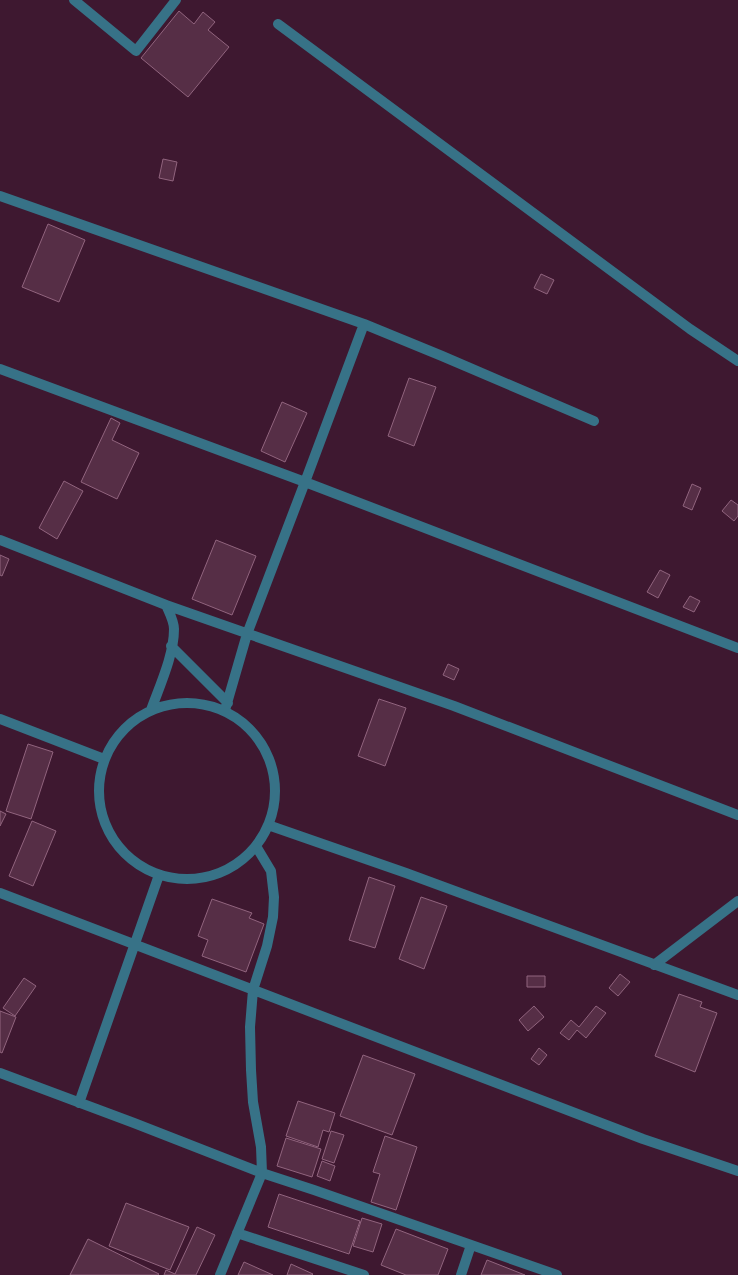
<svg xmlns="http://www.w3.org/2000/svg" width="738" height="1275" viewBox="0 0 738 1275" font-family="Ubuntu,sans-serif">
  <rect width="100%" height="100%" fill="#3e1830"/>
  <path fill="#562e46" stroke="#91647e" d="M179 11 194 24 203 12 215 22 208 30 229 47 188 97 141 58Z
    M163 159 177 162 173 181 159 178Z
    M48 224 85 240 59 302 22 287Z
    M541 274 554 280 547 294 534 288Z
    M409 378 436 387 414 446 388 436Z
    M282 402 307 413 285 462 261 451Z
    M111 418 120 423 112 440 139 453 117 499 81 482Z
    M64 481 83 491 57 539 39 528Z
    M692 484 701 488 692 510 683 506Z
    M731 500 738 505V516L734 521 722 511Z
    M216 540 256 556 232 615 192 599Z
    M0 555 9 559 2 576 0 575Z
    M660 570 670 575 658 598 647 592Z
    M690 596 700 601 694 612 683 607Z
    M448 664 459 669 454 680 443 675Z
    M379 699 406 708 385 766 358 756Z
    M28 744 53 752 31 819 6 811Z
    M0 811 6 814 0 826Z
    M32 821 56 831 33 886 9 876Z
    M369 877 395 886 375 948 349 940Z
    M421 897 447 906 424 969 399 959Z
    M212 899 252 913 249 918 264 924 246 972 202 956 208 940 198 936Z
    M620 974 630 982 618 996 609 988Z
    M527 976H545V987H527Z
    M24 978 36 986 15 1016 3 1008Z
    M679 994 702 1002 700 1007 717 1013 695 1072 655 1056Z
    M534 1006 544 1017 528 1031 519 1020Z
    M596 1006 606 1013 586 1038 577 1030 569 1040 560 1033 571 1020 579 1027Z
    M0 1011 16 1017 2 1053 0 1052Z
    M539 1048 547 1055 539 1065 531 1059Z
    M363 1055 415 1074 392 1135 340 1116Z
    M298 1101 335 1113 329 1132 323 1130 318 1147 286 1136Z
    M331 1131 344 1135 334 1163 322 1159Z
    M385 1136 417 1147 396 1210 371 1202 380 1174 373 1172Z
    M286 1138 321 1149 312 1177 277 1166Z
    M322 1161 335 1166 330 1181 317 1176Z
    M279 1194 360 1221 349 1254 268 1227Z
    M126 1203 189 1227 170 1270 109 1246Z
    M362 1218 382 1224 373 1252 353 1246Z
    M197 1227 215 1235 196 1275H164L166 1270 175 1274Z
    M396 1229 448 1249 438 1275H406L381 1265Z
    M88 1239 159 1274 158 1275H70Z
    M487 1260 525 1275H481Z
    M244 1262 273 1275H238Z
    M291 1264 313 1274 312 1275H287Z"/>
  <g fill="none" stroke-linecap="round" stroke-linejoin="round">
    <path stroke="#377287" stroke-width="10" d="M74 0 136 51 176 0
      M278 24 690 329 738 361
      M0 196 364 324 442 356 594 421
      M0 369 305 482 738 648
      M0 540 166 605 454 706 738 815
      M171 646 228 703
      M99 791a88 88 0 1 1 176 0a88 88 0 1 1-176 0Z
      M151 710C160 685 174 655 174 629 174 621 169 612 166 605
      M225 710 247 634 305 482 364 324
      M0 719 104 759
      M268 825 406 873 738 995
      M0 893 643 1139 738 1171
      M654 965 738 901
      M0 1073 134 1123 262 1173 314 1190 557 1275
      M79 1103 159 875
      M237 1233 364 1275
      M220 1275 262 1173 261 1147 253 1102 251 1070 250 1027 253 990 267 946 273 917 274 897 271 871 256 846
      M461 1275 471 1245"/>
  </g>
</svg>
